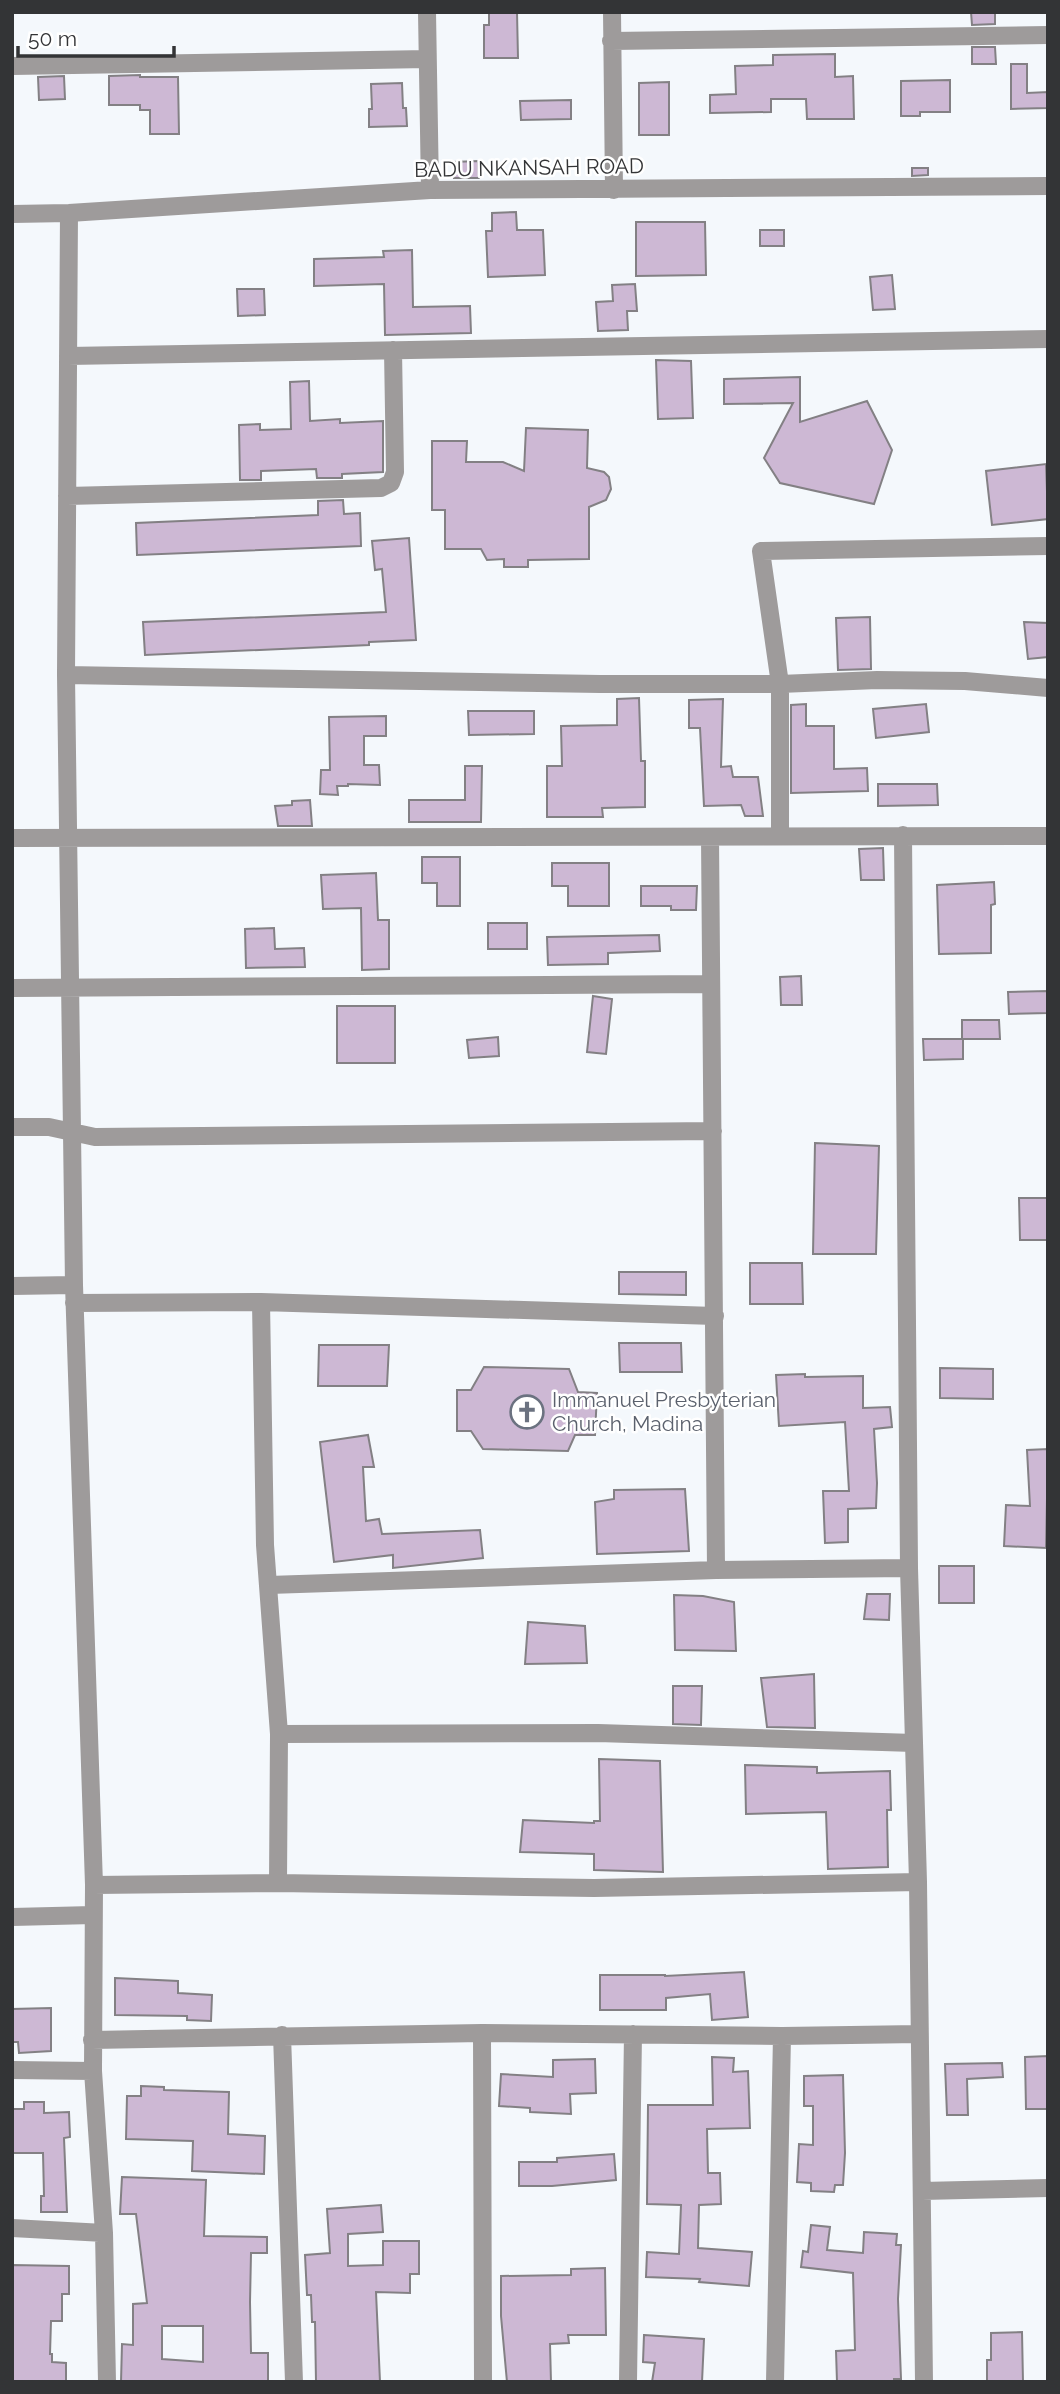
<svg xmlns="http://www.w3.org/2000/svg" width="1060" height="2394" viewBox="0 0 1060 2394" font-family="Raleway,sans-serif">
  <rect width="100%" height="100%" fill="#f4f8fc"/>
  <path fill="#cdb8d4" stroke="#838084" stroke-width="2" fill-rule="evenodd" d="M517 12 518 58H484V25H489V13Z
    M971 12H995V24L972 25Z
    M972 47H995L996 64H972Z
    M835 54V77L853 76 854 119H807L806 99H771V112L710 113V95L736 94 735 66 773 65V55Z
    M1011 64H1027V93L1048 92V108L1011 109Z
    M140 75V77H178L179 134H150V110H140V105H109V76Z
    M64 76 65 99 39 100 38 77Z
    M950 80V112H920V116H901V81Z
    M669 82V135H639V83Z
    M402 83 403 108H406L407 126 369 127V109H372L371 84Z
    M571 100V119L521 120 520 101Z
    M478 161 479 178H454L453 162Z
    M912 168H928V175L912 176Z
    M516 212 517 230H543L545 275 488 277 486 231H492V213Z
    M636 222H705L706 275 636 276Z
    M760 230H784V246H760Z
    M412 250 413 307 470 306 471 333 385 335 384 284 314 286V259L384 257 383 251Z
    M892 275 895 309 873 310 870 277Z
    M635 284 637 311H627L628 330 598 331 596 302 613 301 612 285Z
    M237 289H264L265 315 238 316Z
    M656 360 691 361 693 418 658 419Z
    M800 377V422L867 401 892 450 874 504 780 483 764 458 793 403 724 404V379Z
    M309 381 310 421 340 419V423L383 421V472L342 474V478H317L316 469 261 471V480H240L239 425 260 424V430L291 429 290 382Z
    M526 428 588 430 587 468 604 472 609 477 611 489 606 500 589 507V559L528 560V567H504V559L487 560 481 549H445V510H432V441H467L466 462H503L524 471Z
    M1046 464 1048 519 992 525 986 471Z
    M343 500 344 514 360 513 361 546 137 555 136 523 318 515V501Z
    M409 538 416 640 369 642V645L145 655 143 622 386 612 382 569 375 570 372 541Z
    M870 617 871 669 838 670 836 618Z
    M1024 622 1048 623V657L1028 659Z
    M639 698 641 761H645V807L602 808 603 817H547V766H562L561 726 617 725V699Z
    M723 699 721 767 731 766 733 777H758L763 816H745L741 805 704 806 700 728H689V700Z
    M806 704V726H834V769L867 768 868 791 791 793V705Z
    M926 704 929 732 876 738 873 709Z
    M468 711H534V734L469 735Z
    M386 716V736H364V765H379L380 785 348 784V786H337L338 795 320 794 321 770H330L329 717Z
    M465 766H482L481 822H409V800H465Z
    M878 784H937L938 805 878 806Z
    M310 800 312 826H278L275 806 292 805V801Z
    M883 848 884 880H861L859 849Z
    M422 857H460V906H437V883H422Z
    M552 863H609V906H568V886H552Z
    M376 873 378 920H389V969L362 970 361 908 323 909 321 875Z
    M994 882 995 904 991 905V953L939 954 937 885Z
    M641 886H697L696 910H671V906H641Z
    M488 923H527V949H488Z
    M274 928 275 949 304 948 305 967 246 968 245 929Z
    M659 935 660 951 608 953V964L548 965 547 937Z
    M801 976 802 1005H781L780 977Z
    M1048 991V1013L1009 1014 1008 992Z
    M593 996 612 999 606 1054 587 1052Z
    M337 1006H395V1063H337Z
    M962 1020H999L1000 1039H963V1059L924 1060 923 1039H962Z
    M498 1037 499 1056 469 1058 467 1040Z
    M815 1143 879 1146 876 1254H813Z
    M1019 1198H1048V1240H1020Z
    M750 1263H802L803 1304H750Z
    M619 1272H686V1295L619 1294Z
    M619 1343H681L682 1372H620Z
    M319 1345H389L387 1386H318Z
    M484 1367 569 1369 578 1392 597 1393 595 1435H575L568 1451 483 1449 471 1431H457V1390H471Z
    M940 1368 993 1369V1399L940 1398Z
    M805 1374V1377L863 1376V1408L890 1407 892 1427 874 1429 877 1483 876 1508 848 1509V1542L825 1543 823 1491H849L845 1422 779 1426 776 1375Z
    M368 1435 374 1467H363L366 1521 379 1519 382 1534 480 1530 483 1558 393 1568V1555L334 1562 320 1442Z
    M1048 1449 1046 1548 1004 1546 1006 1505 1030 1506 1027 1450Z
    M685 1489 689 1551 597 1554 595 1502 614 1499V1490Z
    M939 1566H974V1603H939Z
    M867 1594H890L889 1620 864 1619Z
    M674 1595 703 1596 734 1602 736 1651 675 1650Z
    M528 1622 585 1626 587 1663 525 1664Z
    M814 1674 815 1728 767 1727 761 1678Z
    M673 1686H702L701 1725 673 1724Z
    M599 1759 660 1761 663 1872 594 1870V1854L520 1852 523 1820 594 1823V1821H600Z
    M745 1765 817 1767V1773L890 1771 891 1810H887L888 1867 828 1869 826 1812 746 1814Z
    M744 1972 748 2017 712 2020 710 1994 666 1998V2010H600V1975H665V1976Z
    M115 1978 178 1981V1993L212 1995 211 2021 187 2020V2016L115 2015Z
    M51 2008V2051L19 2053 18 2042H12V2009Z
    M1048 2056V2109H1026L1025 2057Z
    M712 2057 734 2058 733 2072 748 2071 750 2128 707 2129 708 2173H720L721 2204 699 2205 698 2248 752 2252 749 2286 699 2282 700 2279 646 2277 647 2252 679 2254 681 2205 647 2204 648 2105H713Z
    M595 2059 596 2093 570 2094 571 2114 530 2112V2108L499 2106 501 2074 553 2077V2060Z
    M1002 2063 1003 2077 967 2079 968 2115H947L945 2064Z
    M843 2075 845 2153 843 2185H835L834 2192 811 2191V2183L797 2182 799 2144 813 2145V2106H804V2076Z
    M141 2086 164 2087V2090L229 2092 228 2134 265 2136 264 2174 192 2171 193 2141 126 2139 127 2096H141Z
    M24 2102H44V2113L69 2112 70 2137 64 2138 67 2212H41V2196H44L43 2153H12V2109H24Z
    M614 2154 616 2180 552 2186H519V2162H557V2158Z
    M122 2177 206 2180 204 2236 267 2237V2253H251L250 2302 251 2353H268V2382H121L122 2344 133 2345V2304L147 2303 136 2214H120ZM162 2326H203V2362L162 2359Z
    M381 2205 383 2232 348 2234V2266L383 2265V2241H419V2274H410V2293L376 2292 380 2382H316L315 2322H312L311 2295H307L305 2255 330 2253 327 2209Z
    M811 2225 830 2227 827 2250 863 2253 864 2232 897 2234 896 2245H901L898 2299 901 2379H894V2382H837L836 2351 855 2350 853 2273 801 2267 803 2251 808 2252Z
    M12 2265 69 2266V2294H62V2321H51L50 2354H52V2362L66 2363V2382H12Z
    M605 2268 606 2335H568L569 2343 550 2344 551 2382H507L501 2316V2276L571 2275V2269Z
    M1022 2332 1023 2382H987V2360H991V2333Z
    M644 2335 704 2339 702 2382H652L655 2363 643 2362Z"/>
  <g fill="none" stroke-linecap="round" stroke-linejoin="round">
    <path stroke="#9e9b9b" stroke-width="18" d="M427 12 430 190
      M612 12 614 190
      M611 41 1048 35
      M12 66 427 59
      M69 213 66 675 74 1285 94 1885 93 2071 104 2233 107 2382
      M12 214 69 213 430 190 1048 186
      M68 356 1048 339
      M67 496 381 488 391 483 395 472 393 350
      M66 675 600 684H780L877 680 965 681 1048 688
      M903 835 909 1568 918 1882 924 2382
      M780 836V684L761 551 1048 546
      M710 837 716 1570
      M12 838 1048 836
      M12 988 711 984
      M12 1127H49L95 1137 713 1131
      M12 1286 74 1285
      M261 1302 265 1545 279 1734 278 1883
      M74 1303 261 1302 715 1316
      M269 1585 716 1570 909 1568
      M279 1734 598 1733 914 1743
      M94 1885 278 1883 594 1888 918 1882
      M12 1917 93 1915
      M482 2033 483 2382
      M282 2035 294 2382
      M92 2040 482 2033 782 2036 919 2034
      M12 2070 93 2071
      M922 2191 1048 2188
      M12 2228 104 2233
      M628 2382 633 2034
      M775 2382 782 2036"/>
  </g>
  <defs>
    <symbol id="church-ring" viewBox="-11 -11 22 22"><circle r="9.5" fill="#fff" stroke="#6b7280" stroke-width="1.5"/><path d="M-1.2-6h2.4v3.5h3.3v2.4h-3.3V6h-2.4V-.1h-3.3v-2.4h3.3Z" fill="#6b7280"/></symbol>
  </defs>
  <g fill-rule="evenodd">
    <use href="#church-ring" x="508" y="1393" width="38" height="38"/>
  </g>
  <g text-anchor="middle" stroke-width="5" stroke-linejoin="round" paint-order="stroke">
    <g font-size="21" fill="#333436" stroke="#fff">
      <text transform="translate(529 168) rotate(-1)" y="7">BADU NKANSAH ROAD</text>
    </g>
    <g font-size="21" fill="#5b616d" stroke="#fff" text-anchor="start">
      <text x="552" y="1407">Immanuel Presbyterian<tspan x="552" dy="24">Church, Madina</tspan></text>
    </g>
  </g>
  <rect width="1060" height="2394" fill="none" stroke="#333436" stroke-width="28"/>
  <path d="M18 46v10h156v-10" fill="none" stroke="#333436" stroke-width="3.5"/>
  <text x="28" y="46" font-size="21" fill="#333436" stroke="#ffffff" stroke-width="5" paint-order="stroke">50 m</text>
</svg>
